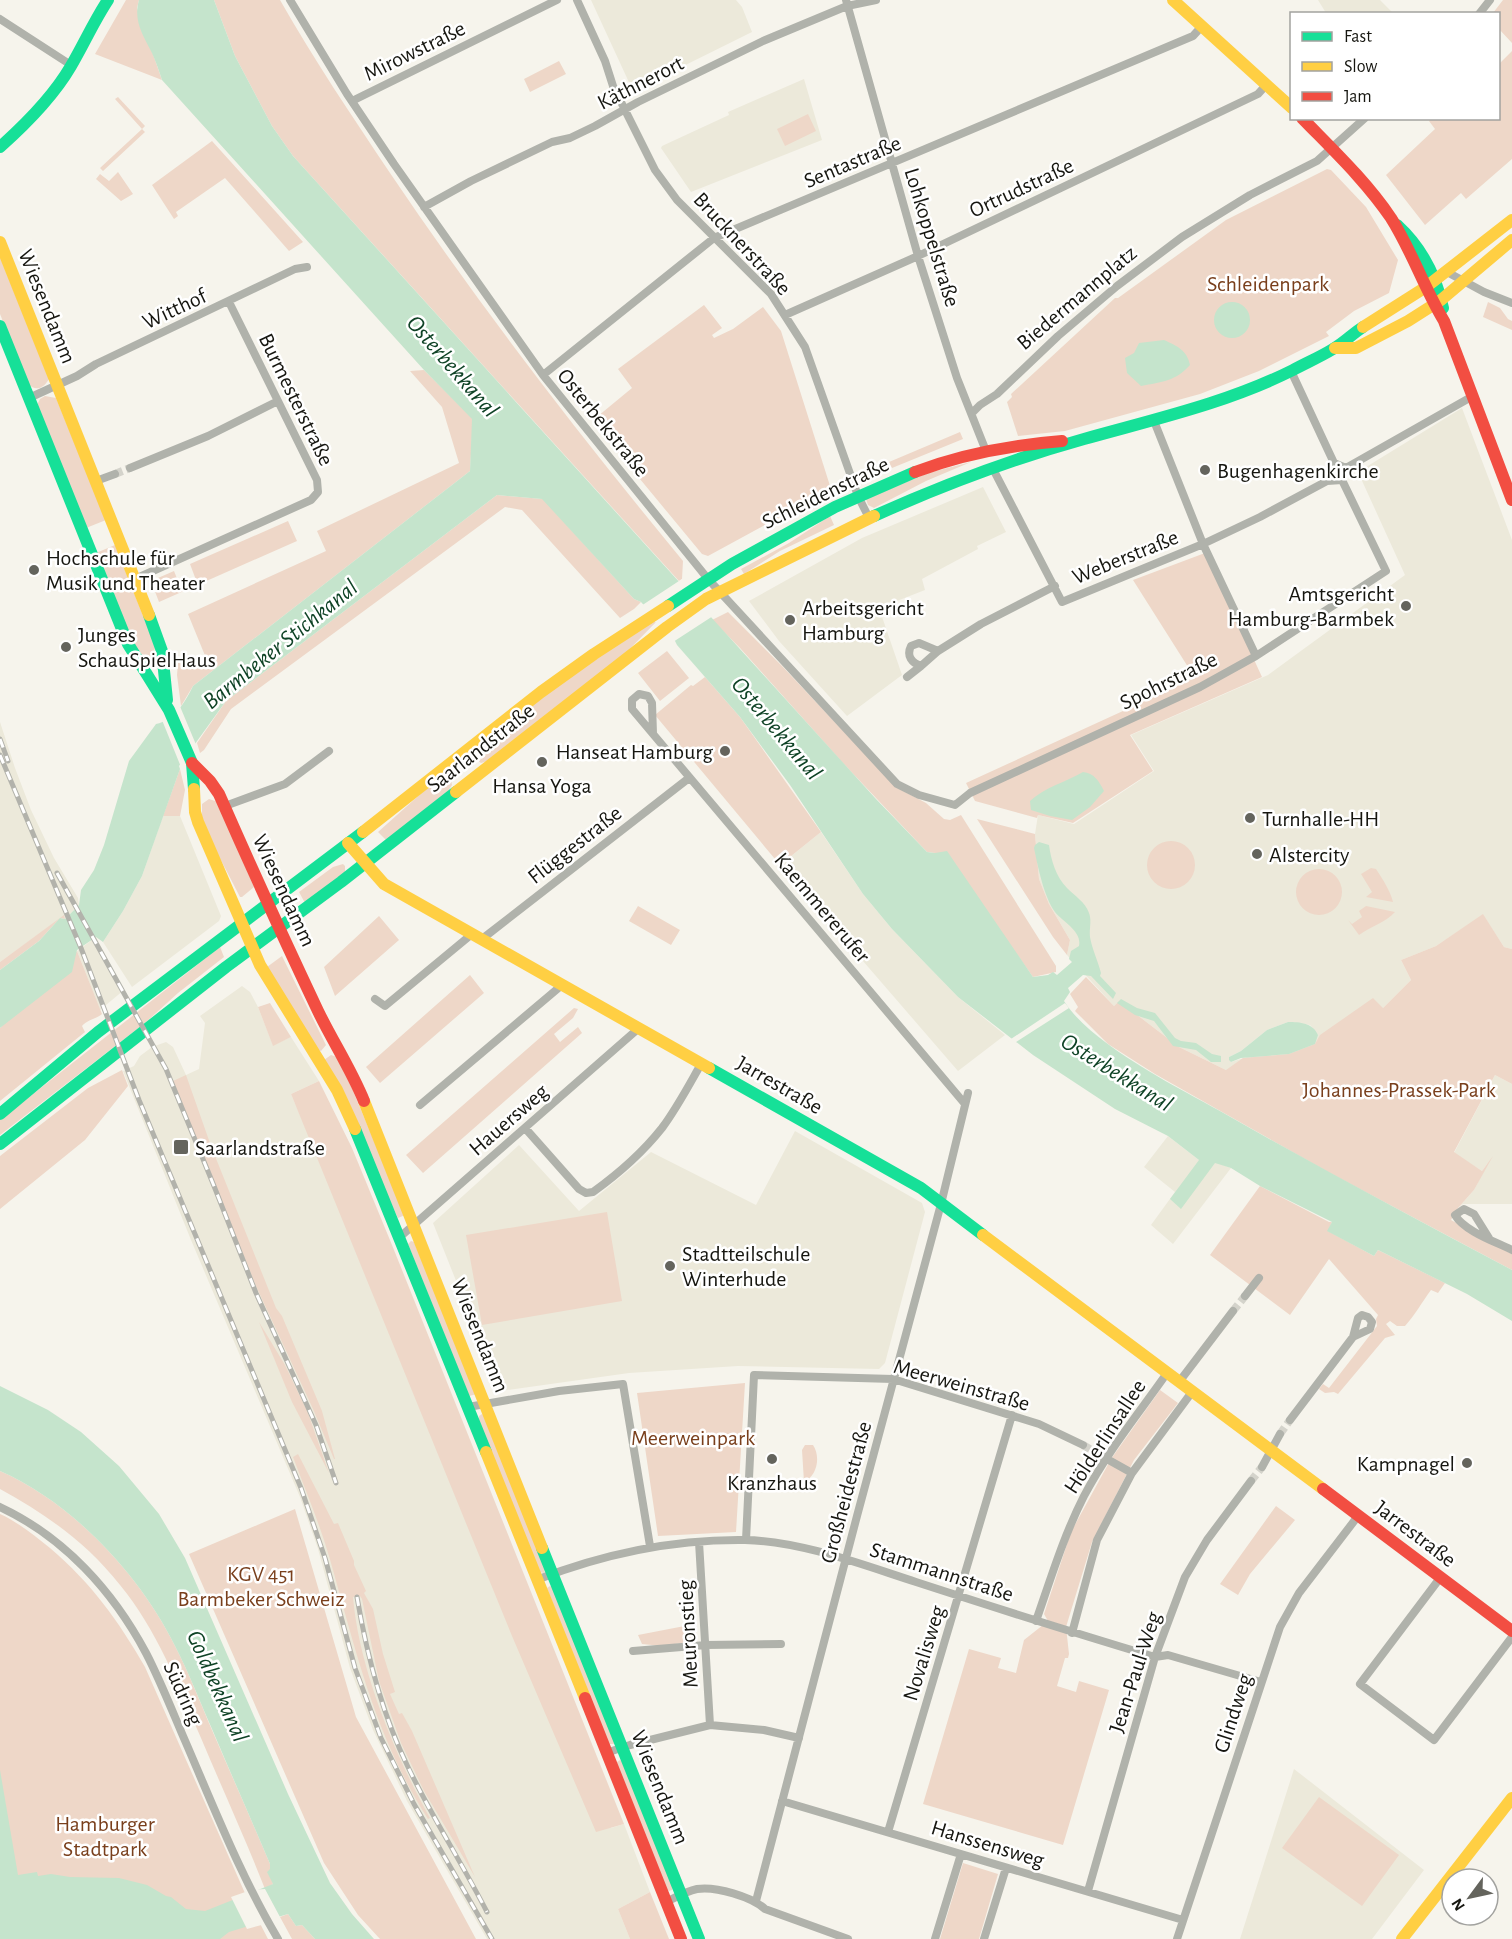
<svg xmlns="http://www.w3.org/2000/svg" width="1512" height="1939" viewBox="0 0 1512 1939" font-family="'Alegreya Sans',sans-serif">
  <rect width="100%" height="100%" fill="#f6f4ec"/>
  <path fill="#ece9da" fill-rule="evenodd" d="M591 0H736L742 7 752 32 633 91Z
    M1318 0H1380L1393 13H1326Z
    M804 79 822 140 691 192 661 148 662 146 729 115 728 112Z
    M1462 408 1512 540V949L1504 947 1483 915 1436 946 1401 960 1411 980 1382 1009 1286 1068 1226 1070 1179 1047 1119 1001 1114 1006 1067 955 1070 940 1049 904 1039 879 1035 834 1038 815 1074 824 1154 771 1131 735 1268 675 1405 575 1358 472ZM1288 1022 1310 1025 1318 1035 1231 1062 1229 1057 1241 1051 1267 1030Z
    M983 487 1006 532 977 546 978 549 922 579 925 590 879 608 902 675 847 716 779 641 749 601 862 538Z
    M0 722 15 768 31 810 54 858 78 898 79 905 65 919 64 916 0 962Z
    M163 816H180L221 916 219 921 132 987 103 942 123 911 142 876Z
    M821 832 863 894 892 929 958 997 1005 1035 958 1071 780 865Z
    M96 937 124 990 100 1010 77 951Z
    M242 986 250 992 258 1007 273 1045 291 1037 319 1081 291 1094 611 1828 624 1824 650 1892 618 1909 630 1939H487L407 1801 373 1730 350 1668 318 1549 300 1497 191 1240 123 1071 134 1066 140 1056 152 1047 166 1042 173 1047 186 1075 199 1069 205 1023 200 1016Z
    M1495 1075 1512 1084V1204H1463L1458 1208 1474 1190 1488 1163 1482 1171 1454 1153Z
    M795 1131 922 1203 925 1212 885 1363 879 1369 738 1366 629 1373 500 1391 433 1223 519 1145 579 1211 651 1152 756 1205Z
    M1168 1136 1199 1160 1215 1162 1231 1168 1173 1244 1151 1225 1175 1192 1144 1167Z
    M1294 1769 1424 1870 1372 1939H1240Z"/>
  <path fill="#eed7c8" d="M126 0H139L137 8 162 80 95 54Z
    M214 0H280C314 60 352 116 390 173 481 308 580 436 683 561L682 579 679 581 293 156 272 126 235 56Z
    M1503 0H1512V43L1499 29 1498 14 1493 13Z
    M1512 51V159L1466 199 1461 193 1425 225 1386 175 1435 129 1429 121 1431 119 1498 118 1499 64Z
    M559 61 566 74 530 92 524 79Z
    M118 97 145 126 142 129 145 132 103 171 100 168 142 129 115 99Z
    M808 114 816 131 785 146 777 129Z
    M212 141 303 242 289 251 225 178 176 212 178 216 174 219 152 185Z
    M1327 169 1331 170 1366 207 1398 260 1389 293 1354 311 1326 332 1329 336 1259 371 1200 394 1065 431 1018 436 1007 402 1012 397 1011 394 1115 298H1118L1226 220Z
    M118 172 133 194 121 201 96 179 100 174 109 181Z
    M0 257 49 379C44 388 36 392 28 384L0 314Z
    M1488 302 1500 308 1508 319 1512 321V330L1483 317Z
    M704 305 722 328 712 335 714 338 733 329 763 307 781 331 831 489 708 556 702 554 592 421 632 388 618 369Z
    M424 370 473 419 470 471 193 686 181 706 177 675 178 663 193 664 206 658 188 614 326 551 317 531 459 463 442 407 410 371Z
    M45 396 56 398 106 520 86 528 37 405 40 399Z
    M960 432 963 439 892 468 889 462Z
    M971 462 926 481 874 508 868 505 866 499 928 473Z
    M497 495 543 499 634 599 641 602 634 609 620 618 522 510 505 507 231 709 204 750 200 753 197 743 226 701Z
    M830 516 834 525 780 551 744 574 741 569 789 543Z
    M288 521 297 541 159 602 151 581 174 571 180 586 196 580 190 564Z
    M115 545 155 646 154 655 149 659 143 658 136 651 96 553Z
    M1205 553 1262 677 1130 735 1153 771 1073 823 1038 815 1037 818 975 801 966 783 1195 678 1133 580Z
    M728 612 782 666 896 787 926 803 944 819 950 820 961 815 1056 966V972L1033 977 1001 932 935 853 927 852 842 762 740 648 712 620Z
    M653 620 656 622 615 664 494 759 481 763 472 756 473 750 571 674Z
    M667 651 689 678 660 701 638 673Z
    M705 677 740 717 821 832 780 865 655 715 691 685 693 686Z
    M180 769 185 790 180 816H163Z
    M444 773 450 776 452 785 445 796 386 840 378 832Z
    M209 799 218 802 254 887 242 897H240L209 837 202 817V804Z
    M977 819 1035 834 1039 879 1049 904 1070 940 1067 955 1053 937Z
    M1147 865a24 24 0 1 1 48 0a24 24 0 1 1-48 0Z
    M343 864 345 866V872L305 903 299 892 333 867Z
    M1371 868 1376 869C1383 880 1390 890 1393 902L1366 897 1372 892 1361 874Z
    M1296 892a23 23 0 1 1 46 0a23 23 0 1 1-46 0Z
    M638 906 680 930 671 945 629 921Z
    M1366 906 1395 912C1385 923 1371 926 1359 935L1348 920 1352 924 1362 917 1359 911Z
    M1483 914 1504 947 1512 949V1084L1495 1075 1454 1152 1482 1171 1493 1156 1474 1190 1458 1208 1451 1220 1512 1254V1270L1328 1172 1155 1074 1108 1044 1075 1011 1078 1007 1070 994 1086 977 1114 1006 1119 1001 1179 1047 1226 1070 1243 1058 1289 1054 1315 1044 1320 1035 1373 998 1383 1008 1411 980 1401 960 1436 946Z
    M64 915 65 919 60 918 39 941 0 970V962Z
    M379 916 399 940 335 996 324 967Z
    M220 947 224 957 178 993 145 1023 0 1135V1120Z
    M77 951 102 1014C96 1019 87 1020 82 1026L85 1032 0 1101V1028Z
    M282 956 324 1041 326 1045 321 1051 316 1049 267 967Z
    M470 975 484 993 380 1083 366 1067Z
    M270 1003 291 1037 273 1046 258 1007Z
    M574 1008 578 1009 573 1018 554 1034 560 1042 578 1027 582 1033 423 1173 406 1155Z
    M331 1055 337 1057 343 1067 405 1215 398 1218 324 1060Z
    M122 1070 128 1086 85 1140 0 1209V1156L88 1088Z
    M186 1075 211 1146 276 1308 282 1316 322 1411 335 1459H334L313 1409 256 1286 173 1081Z
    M319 1081 352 1148 392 1245 624 1824 596 1832 512 1636 291 1094Z
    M1260 1186 1329 1222H1332L1328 1231 1374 1256 1378 1250 1445 1283 1438 1293 1431 1290C1422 1302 1415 1315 1405 1326H1397L1390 1321 1386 1324 1395 1335 1385 1338 1338 1394 1334 1392 1325 1393 1319 1389 1323 1384 1329 1388 1377 1326 1376 1319 1378 1315 1329 1259 1290 1315 1210 1255Z
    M607 1212 622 1301 482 1325 466 1235Z
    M411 1241 414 1242 477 1394 469 1396 408 1244Z
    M259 1322 285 1365 308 1413 329 1473 292 1402Z
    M745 1383 736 1532 658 1536 637 1393Z
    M1160 1390 1178 1403 1134 1460 1092 1542 1066 1627 1069 1654 1068 1658H1065L1057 1686 1076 1692 1079 1681 1109 1690 1063 1845 923 1804 969 1649 1001 1658 998 1668 1016 1673 1024 1640 1048 1621 1044 1614 1071 1532 1111 1459Z
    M482 1414 486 1417 546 1569 544 1573 538 1572 479 1421V1416Z
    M805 1445H813C821 1457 817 1476 804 1482L802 1450Z
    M298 1454 334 1524 338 1523 354 1561V1565L366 1591 364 1593 373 1609 383 1654 395 1692 390 1694 399 1714 402 1713 412 1731 475 1877 424 1791 401 1743 379 1681 362 1599 360 1596 353 1597C359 1669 395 1755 430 1818L428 1819C374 1735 356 1650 329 1556 319 1522 305 1489 293 1457Z
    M0 1471C73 1503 140 1575 175 1646 189 1673 200 1702 212 1730 231 1774 251 1819 270 1864L273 1884 265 1889C245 1838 222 1788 201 1738 178 1685 157 1630 120 1585 86 1542 47 1515 0 1489Z
    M1276 1506 1295 1520 1250 1574 1238 1595 1220 1584Z
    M295 1509 356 1717 476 1939H380L358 1915 324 1863 189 1554Z
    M0 1514C18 1522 35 1536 50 1548 92 1584 118 1620 145 1667L248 1900 268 1939H0Z
    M550 1586 554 1588 615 1739 614 1744H607L547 1588Z
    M695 1624 697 1638 694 1641 662 1646 642 1644 638 1635Z
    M620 1760 623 1762 673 1886 672 1890 669 1891 666 1889 616 1766 617 1762Z
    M1319 1797 1399 1855 1362 1906 1282 1848Z
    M963 1863 998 1874 979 1939H940Z
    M650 1892 669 1939H630L618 1909Z
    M288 1914 296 1926 302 1925 315 1939H292L280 1917Z"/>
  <path fill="#c5e4cc" d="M139 0H214L235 56 272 126 293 156 876 799 927 852 935 853 947 851 1033 977 1048 975 1053 972 1057 975 1072 962 1069 959 1071 951 1079 946C1082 931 1064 923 1055 912 1044 897 1038 867 1034 848L1035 845 1039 842 1049 845C1051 860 1056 877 1067 888 1075 896 1085 902 1089 913 1092 921 1089 928 1090 937 1092 949 1098 961 1101 973L1100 976 1116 993 1113 999 1091 976 1083 975 1068 988 1070 992 1064 1001C1091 1044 1175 1086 1220 1111 1316 1166 1414 1218 1512 1270V1321L1467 1294 1378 1250 1374 1256 1327 1231 1332 1222 1260 1186 1231 1168 1215 1163 1181 1209 1170 1199 1199 1160 1168 1136 1115 1109 1033 1055 958 997 892 929 863 894 790 785 740 717 677 645 673 637 641 602 634 599 542 499 497 495 226 701 179 766 180 769 142 876 123 911 103 942 96 937 77 950 72 972 0 1028V970L39 941 60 918 65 919 79 905 81 890 94 870 104 845 129 761 156 724C174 721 186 701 193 686L470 471 472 419 424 370 162 80C159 71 156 62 152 53 143 35 133 21 139 0Z
    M1214 320a18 18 0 1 1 36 0a18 18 0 1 1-36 0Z
    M1164 340C1177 346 1187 350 1190 365 1176 381 1162 382 1141 386L1127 373 1125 358 1134 353 1139 343Z
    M1083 772C1094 773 1099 781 1104 791L1090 807 1072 820 1050 816 1031 810 1030 801C1045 787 1066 782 1083 772Z
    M1121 999 1137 1008 1155 1013 1175 1038 1181 1041 1196 1043 1212 1054 1221 1056V1062H1211L1196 1050 1173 1046 1154 1021 1135 1015 1117 1003Z
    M1288 1022C1300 1022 1313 1023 1318 1035L1315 1044 1289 1054 1241 1058 1231 1062 1229 1060V1057L1241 1051 1267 1030Z
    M0 1386 48 1410 81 1432 119 1466 159 1514 185 1558 288 1794 330 1883 352 1914 374 1939H315L302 1925 296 1926 288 1914 229 1932 220 1939H0V1770L18 1875 37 1872 38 1876 51 1874 70 1877 119 1878 147 1885 166 1896 171 1897 186 1909 205 1911 273 1884 267 1872 270 1869V1864C251 1819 231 1774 212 1729 200 1702 189 1673 175 1646 140 1575 73 1503 0 1471Z"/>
  <path fill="#f6f4ec" d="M682 579 713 616 673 642 641 606Z
    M179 704 197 747 183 766V772L162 720Z
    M1065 1003 1069 1008 1013 1044 1008 1041Z
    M265 1889 280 1917 269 1923 247 1929 231 1897 251 1890Z"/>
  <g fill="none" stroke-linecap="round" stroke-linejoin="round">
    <path stroke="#d4d3cb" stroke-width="8" stroke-dasharray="8 4" stroke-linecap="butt" d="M115 474 130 468
      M1233 1311 1245 1296
      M1280 1434 1290 1420
      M1083 1445 1098 1454
      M1251 1481 1262 1467"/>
    <path stroke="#b0b2ab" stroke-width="8" d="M290 0 347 94 394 164 543 375 708 579 897 784 919 795 955 805 970 793 1200 687 1256 656 1386 571 1342 480 1327 481 1260 517 1203 544 1062 602 992 467
      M577 0 605 61 613 86 655 170 677 200 771 294 805 347 858 496 869 518
      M846 0 918 256 957 378 986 451
      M1479 14 1490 0
      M0 19 71 65
      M352 101 557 0
      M424 207 471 181 552 142 570 138 595 126 638 102 763 41 847 6 876 0
      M1447 272 1484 292 1512 303
      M785 315 918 256 1258 94 1267 84
      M1291 371 1334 463 1346 468 1473 396
      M543 375 714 238 1193 36 1202 26
      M29 398 77 376 96 364 295 269 307 267
      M972 413 980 405 997 394 1058 336 1117 286 1182 237 1250 195 1317 161 1365 118
      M1154 421 1203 544 1256 656
      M130 468 208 436 278 401
      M96 481 115 474
      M135 579 311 500 318 492 317 480 229 302
      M921 666 938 651 981 624 1055 586
      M907 677 921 666C912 663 906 656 911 646L919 643 938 651
      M653 734 632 709V700L639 694 648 696 652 703 653 734 965 1104
      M225 806 285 784 329 751
      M482 939 689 778
      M375 999 385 1006 472 934
      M420 1105 562 985
      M525 1128 579 1189 586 1193 593 1192C618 1174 643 1152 662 1128 677 1108 689 1085 701 1064
      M401 1236 639 1028
      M1489 1238 1474 1214 1464 1209 1455 1215C1464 1231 1496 1242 1512 1250
      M1245 1296 1259 1278
      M1179 1382 1233 1311
      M468 1407 559 1391 623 1384 650 1546
      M1290 1420 1353 1337 1358 1318 1362 1315 1368 1317 1372 1322 1370 1329 1353 1337
      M1098 1454 1132 1473
      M1262 1467 1280 1434
      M0 1507C64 1537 113 1591 146 1653 160 1680 171 1708 183 1736 213 1805 240 1875 278 1939
      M746 1540 754 1375 893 1379 1039 1424 1083 1445
      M699 1542 710 1725
      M1440 1578 1360 1684 1434 1740 1512 1637
      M536 1580C603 1554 673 1539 745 1540 801 1541 863 1565 916 1582 996 1608 1075 1633 1155 1657L1168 1655 1261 1682
      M1036 1621C1051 1578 1064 1535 1084 1496 1107 1452 1139 1413 1167 1373
      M1072 1633 1097 1540 1132 1473 1192 1392
      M633 1651 706 1645 781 1644
      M606 1753 630 1745 710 1725 764 1730 799 1738
      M782 1801 1183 1920
      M888 1832 1012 1415
      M1088 1891 1155 1657 1185 1577 1207 1540 1251 1481
      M756 1901 857 1516 941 1204 968 1093
      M666 1902C676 1897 687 1891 697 1889 716 1886 752 1897 765 1909L848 1939
      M935 1939 961 1854
      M984 1939 1006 1868
      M1177 1939 1280 1627 1299 1593 1358 1516"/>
    <path stroke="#16e098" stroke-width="12" d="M0 147C27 123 53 97 71 66 84 44 94 21 108 0
      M1397 225C1422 248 1436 275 1443 308
      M0 326 128 644 169 710 192 763 194 789
      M874 516C943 485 1012 459 1084 439 1155 419 1227 403 1293 370 1306 363 1320 357 1333 349 1344 343 1352 334 1363 327
      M668 606 732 564 835 507 915 472
      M149 615 162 651 167 700
      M709 1068 921 1188 983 1235
      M0 1114 98 1032 363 832
      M355 1129 486 1452
      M0 1144 226 967 341 882 456 792
      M542 1548 699 1939"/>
    <path stroke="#ffcf43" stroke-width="12" d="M1173 0 1292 108
      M0 242 149 615
      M1363 327 1426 287 1512 220
      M1335 348H1356L1408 321 1441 300 1512 240
      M194 789 195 812 198 822 260 965 337 1090 355 1129
      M456 792 667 627 706 599 874 516
      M363 832 541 692 594 654 668 606
      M348 843 384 884 709 1068
      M364 1101 542 1548
      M983 1235 1323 1489
      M486 1452 585 1698
      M1402 1939 1512 1798"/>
    <path stroke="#f24e42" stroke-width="12" d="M1302 118C1333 150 1366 181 1391 218 1412 251 1424 288 1444 321L1512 500
      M915 472C962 454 1012 445 1062 441
      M192 763 210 781 219 794C251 867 284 939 318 1011 333 1042 351 1069 364 1101
      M1323 1489 1512 1631
      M585 1698 681 1939"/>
    <defs>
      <path id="rail" d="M0 739 8 761
        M0 755 81 948 139 1100 301 1488 325 1558 355 1668 381 1738 414 1804 492 1939
        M57 873 166 1069 214 1186 256 1293 316 1425 336 1483
        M357 1597C367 1656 382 1714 408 1767 432 1817 462 1863 487 1912"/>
    </defs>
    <use href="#rail" stroke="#b2b2ab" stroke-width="5"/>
    <use href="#rail" stroke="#fff" stroke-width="3" stroke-dasharray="9" stroke-linecap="butt"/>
  </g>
  <g fill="#64645d" stroke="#fff" stroke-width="2">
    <circle cx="1205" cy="470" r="6"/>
    <circle cx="34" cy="570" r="6"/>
    <circle cx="1406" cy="606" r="6"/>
    <circle cx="790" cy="620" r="6"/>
    <circle cx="66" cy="647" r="6"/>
    <circle cx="725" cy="751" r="6"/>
    <circle cx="542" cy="762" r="6"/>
    <circle cx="1250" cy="818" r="6"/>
    <circle cx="1257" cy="854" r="6"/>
    <rect x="173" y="1139" width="16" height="16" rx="3"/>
    <circle cx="670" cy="1266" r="6"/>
    <circle cx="772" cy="1459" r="6"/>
    <circle cx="1467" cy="1463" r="6"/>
  </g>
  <g text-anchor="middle" stroke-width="5" stroke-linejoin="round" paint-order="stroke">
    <g font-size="22" fill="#161610" stroke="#fff">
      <text transform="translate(414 50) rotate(-26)" y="8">Mirowstraße</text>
      <text transform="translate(640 82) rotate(-27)" y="8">Käthnerort</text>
      <text transform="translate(852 161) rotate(-23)" y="8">Sentastraße</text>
      <text transform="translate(1021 187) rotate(-25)" y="8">Ortrudstraße</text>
      <text transform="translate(933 237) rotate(73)" y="8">Lohkoppelstraße</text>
      <text transform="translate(743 243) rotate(47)" y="8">Brucknerstraße</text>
      <text transform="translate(1076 297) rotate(-40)" y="8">Biedermannplatz</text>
      <text transform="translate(48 306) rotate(68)" y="8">Wiesendamm</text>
      <text transform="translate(174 308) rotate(-25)" y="8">Witthof</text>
      <text transform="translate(297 399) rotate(64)" y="8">Burmesterstraße</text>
      <text transform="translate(604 422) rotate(51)" y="8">Osterbekstraße</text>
      <text transform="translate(825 492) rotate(-26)" y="8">Schleidenstraße</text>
      <text transform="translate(1125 556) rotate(-22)" y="8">Weberstraße</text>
      <text transform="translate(1168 680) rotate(-26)" y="8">Spohrstraße</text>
      <text transform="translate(480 747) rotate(-38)" y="8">Saarlandstraße</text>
      <text transform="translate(574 844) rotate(-38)" y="8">Flüggestraße</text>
      <text transform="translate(285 890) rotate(65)" y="8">Wiesendamm</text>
      <text transform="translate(823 907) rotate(50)" y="8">Kaemmererufer</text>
      <text transform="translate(780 1084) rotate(30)" y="8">Jarrestraße</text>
      <text transform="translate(508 1119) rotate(-41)" y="8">Hauersweg</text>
      <text transform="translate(481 1335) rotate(68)" y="8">Wiesendamm</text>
      <text transform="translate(962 1384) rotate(16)" y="8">Meerweinstraße</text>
      <text transform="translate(1104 1436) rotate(-57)" y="8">Hölderlinsallee</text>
      <text transform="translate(845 1492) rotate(-75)" y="8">Großheidestraße</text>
      <text transform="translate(1416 1533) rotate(37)" y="8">Jarrestraße</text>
      <text transform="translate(942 1571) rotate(18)" y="8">Stammannstraße</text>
      <text transform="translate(687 1634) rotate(-93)" y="8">Meuronstieg</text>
      <text transform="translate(923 1653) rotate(-73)" y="8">Novalisweg</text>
      <text transform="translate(1134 1672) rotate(-72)" y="8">Jean-Paul-Weg</text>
      <text transform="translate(184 1693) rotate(66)" y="8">Südring</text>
      <text transform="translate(1232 1713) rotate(-72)" y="8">Glindweg</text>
      <text transform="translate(661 1787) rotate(68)" y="8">Wiesendamm</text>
      <text transform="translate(988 1843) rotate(17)" y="8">Hanssensweg</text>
    </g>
    <g font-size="22" fill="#793f1c" stroke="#fff">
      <text x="1268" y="291">Schleidenpark</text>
      <text x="1399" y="1097">Johannes-Prassek-Park</text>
      <text x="693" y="1445">Meerweinpark</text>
      <text x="261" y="1581">KGV 451<tspan x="261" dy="25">Barmbeker Schweiz</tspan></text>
      <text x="105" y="1831">Hamburger<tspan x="105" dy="25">Stadtpark</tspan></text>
    </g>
    <g font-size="22" fill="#161610" stroke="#fff" text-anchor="start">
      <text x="1217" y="478">Bugenhagenkirche</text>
      <text x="46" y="565">Hochschule für<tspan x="46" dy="25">Musik und Theater</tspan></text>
      <text x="1394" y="601" text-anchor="end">Amtsgericht<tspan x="1394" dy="25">Hamburg-Barmbek</tspan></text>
      <text x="802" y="615">Arbeitsgericht<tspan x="802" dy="25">Hamburg</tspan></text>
      <text x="78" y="642">Junges<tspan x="78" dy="25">SchauSpielHaus</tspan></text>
      <text x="713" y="759" text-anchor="end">Hanseat Hamburg</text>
      <text x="542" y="793" text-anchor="middle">Hansa Yoga</text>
      <text x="1262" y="826">Turnhalle-HH</text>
      <text x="1269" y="862">Alstercity</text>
      <text x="195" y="1155">Saarlandstraße</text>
      <text x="682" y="1261">Stadtteilschule<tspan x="682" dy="25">Winterhude</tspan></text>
      <text x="1455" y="1471" text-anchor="end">Kampnagel</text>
      <text x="772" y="1490" text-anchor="middle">Kranzhaus</text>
    </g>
    <g font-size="24" font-style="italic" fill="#0f4326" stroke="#fff">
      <text transform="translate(453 366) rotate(49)" y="8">Osterbekkanal</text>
      <text transform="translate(280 644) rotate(-39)" y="8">Barmbeker Stichkanal</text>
      <text transform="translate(777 728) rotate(50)" y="8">Osterbekkanal</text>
      <text transform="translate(1117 1072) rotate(32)" y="8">Osterbekkanal</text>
      <text transform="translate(218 1686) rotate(66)" y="8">Goldbekkanal</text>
    </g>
  </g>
  <rect x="1290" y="12" width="210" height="108" fill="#ffffff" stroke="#a2a29f" stroke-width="1.5"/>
  <rect x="1302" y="32" width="30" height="9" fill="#16e098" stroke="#a2a29f" stroke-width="1.5"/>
  <text x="1344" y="42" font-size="18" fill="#161610">Fast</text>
  <rect x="1302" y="62" width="30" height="9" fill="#ffcf43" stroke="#a2a29f" stroke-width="1.5"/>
  <text x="1344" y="72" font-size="18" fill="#161610">Slow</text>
  <rect x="1302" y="92" width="30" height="9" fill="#f24e42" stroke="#a2a29f" stroke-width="1.5"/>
  <text x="1344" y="102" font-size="18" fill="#161610">Jam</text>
  <g transform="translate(1470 1897) rotate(237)"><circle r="28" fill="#ffffff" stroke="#a2a29f" stroke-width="1.5"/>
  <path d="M0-4.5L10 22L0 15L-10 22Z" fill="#64645d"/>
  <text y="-9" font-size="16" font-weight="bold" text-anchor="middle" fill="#161610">N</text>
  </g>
</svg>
